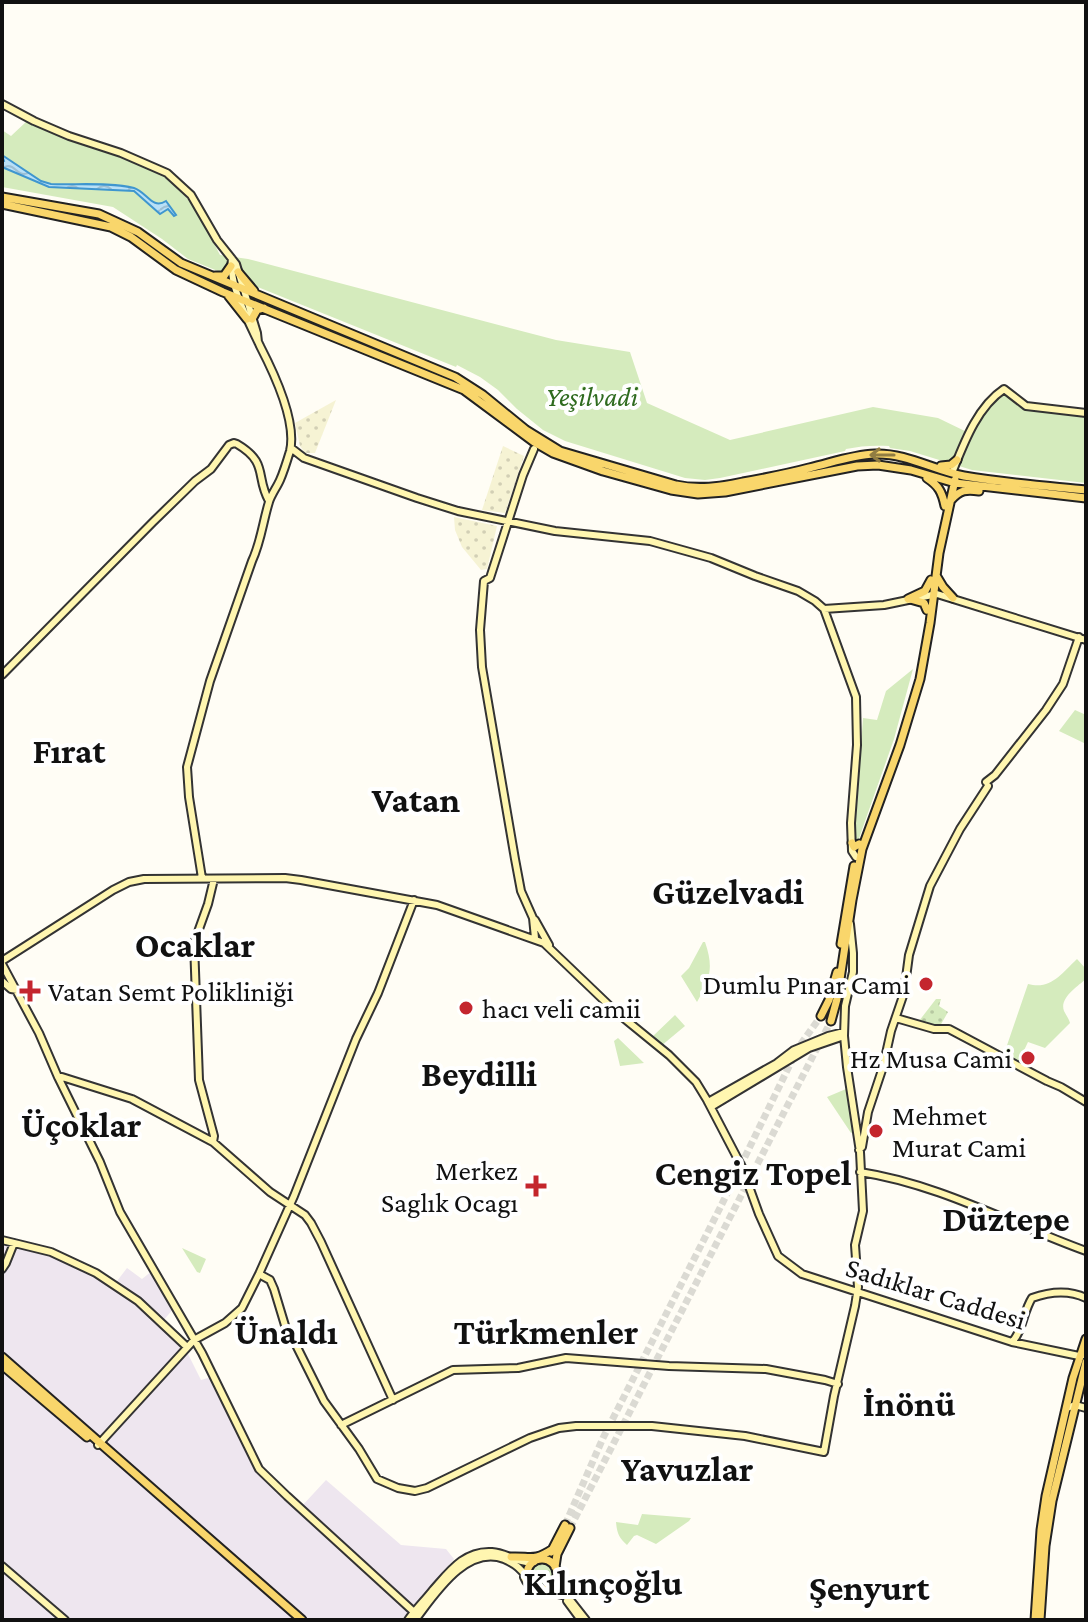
<svg xmlns="http://www.w3.org/2000/svg" width="1088" height="1622" viewBox="0 0 1088 1622" font-family="'Crimson Pro',serif">
  <defs>
    <pattern id="farmland-dots" width="8" height="8" patternUnits="userSpaceOnUse" patternTransform="scale(2)"><rect width="8" height="8" fill="#f6f3d4"/><path d="M2 2h.1M6 6h.1" fill="none" stroke="#d2cfb5" stroke-width="1.8" stroke-linecap="round"/></pattern>
    <pattern id="grass-dots" width="8" height="8" patternUnits="userSpaceOnUse" patternTransform="scale(2)"><rect width="8" height="8" fill="#d5ebbd"/><path d="M2 2h.1M6 6h.1" fill="none" stroke="#b6c8a1" stroke-width="1.8" stroke-linecap="round"/></pattern>
    <pattern id="water-waves" width="16" height="10" patternUnits="userSpaceOnUse" patternTransform="scale(2)"><rect width="16" height="10" fill="#b9e0f7"/><path d="M0 5q4-4 8 0t8 0" fill="none" stroke="#9ebfd3"/></pattern>
  </defs>
  <rect width="100%" height="100%" fill="#fffdf5"/>
  <path fill="#eee6ef" d="M2 1238 35 1247 114 1285 127 1268 142 1279 152 1271 174 1308 162 1322 190 1347 187 1352 201 1380 215 1376 265 1475 301 1507 326 1480 401 1545 446 1549 454 1559 401 1620H2Z"/>
  <path fill="url(#farmland-dots)" d="M336 400 315 453H305L300 446 295 423Z
    M503 446 524 456 505 513 482 510Z
    M454 517 497 526 487 569 481 570 462 547 455 530Z"/>
  <path fill="url(#grass-dots)" d="M936 999H941L939 1006 948 1012 940 1026 919 1023V1021Z
    M531 1575a11 11 0 1 1 22 0a11 11 0 1 1-22 0Z"/>
  <path fill="#d5ebbd" d="M27 121 59 134 163 172 195 207 220 255 248 259 556 340 630 352 647 403 730 440 873 407 938 418 971 434 986 409 1003 393 1027 409 1086 414V483L972 470 910 451 890 448 889 446C874 445 860 446 846 449L845 451 720 478 705 480 685 478 565 441 543 430 517 409 498 390 480 377 457 365 456 367 188 259 162 239 113 207 2 187V130L11 136Z
    M913 669 894 739 857 844 854 845 863 718 877 720 886 691Z
    M1075 710 1086 715V744L1059 731Z
    M703 942H705C714 968 710 979 697 1002L681 976 689 968Z
    M1077 959 1086 969V979C1078 986 1059 998 1064 1011 1066 1015 1069 1019 1070 1023L1045 1048 1028 1042 1019 1061 1004 1054 1028 984C1051 990 1061 974 1077 959Z
    M675 1015 685 1026 661 1046 652 1037Z
    M618 1038 644 1063 620 1066 614 1041Z
    M846 1089 854 1132 851 1133 827 1097Z
    M182 1248 206 1259 200 1273 197 1272Z
    M642 1514 691 1518 689 1521 656 1544 637 1535 634 1536 627 1545C619 1538 617 1533 616 1522L638 1525Z"/>
  <path fill="url(#water-waves)" stroke="#3f96cf" stroke-width="2" d="M2 155 41 181 51 184C74 185 113 182 134 188 147 192 152 210 166 201L176 215 174 216 168 209 160 214 134 191 49 187 2 167V162L4 161Z"/>
  <g fill="none" stroke-linecap="round" stroke-linejoin="round">
    <path stroke="#dbdad3" stroke-width="7" stroke-dasharray="7 3.5" stroke-linecap="butt" d="M565 1525 603 1438 721 1206 798 1048 821 1016
      M570 1528 831 1021"/>
    <defs>
      <path id="secondary" d="M2 104 34 121 69 136 121 153 167 173 191 195 217 240 236 264 257 333 258 342
        M291 448 304 458 417 498 458 511 555 531 650 541 711 558 755 576 798 591 815 601 824 609 856 697 857 745 851 823 852 851 856 857
        M534 449 523 475 490 578 484 581 480 630 482 667 515 859 521 891 533 918 535 938
        M952 473C964 443 977 407 1004 389L1026 406 1086 413
        M824 609 884 605 937 594 1086 640
        M2 675 153 522 195 481 211 469 229 445 234 443 237 444C269 463 255 476 269 501
        M986 782 995 775 1046 710 1063 684 1079 637
        M202 878 189 797 187 767 210 681 252 561C261 542 263 521 269 502 271 495 277 487 280 480 284 471 287 461 290 451 297 421 274 373 260 346 250 324 228 285 232 259
        M535 920 549 945
        M2 961 113 890 129 882 144 879 285 878 301 880 437 905 544 943 615 1011 669 1055 696 1082 707 1100 742 1167 759 1214 778 1256 802 1274 1012 1342 1079 1356 1086 1354
        M2 964 39 1033 58 1077 100 1162 120 1212 202 1353 259 1469 287 1496 414 1612
        M2 981 11 989 17 990
        M896 1018 934 1029H949L1047 1081 1061 1087 1086 1102
        M58 1077H62L132 1099 213 1142 270 1192 305 1215 311 1223 321 1242 393 1400
        M708 1102 777 1063 794 1050 828 1036 844 1032
        M711 1107 809 1048 844 1036
        M213 1142 214 1136 199 1080 194 943 208 904 214 879
        M859 1150 862 1147 868 1112 883 1067 891 1031 904 993 909 955 930 886 960 829 988 786
        M860 1172C939 1184 1011 1224 1086 1251
        M2 1240 51 1252 96 1273 138 1301 187 1347
        M2 1269 6 1263 14 1243
        M259 1274 270 1280 274 1289 287 1332 295 1343 324 1401 359 1449 377 1479 398 1488 415 1491 427 1488 530 1438 559 1428 576 1426H652L745 1436 824 1452 834 1396 855 1306 858 1287 855 1245 863 1211 860 1152 847 1067 844 1036 845 1006 853 972V953L850 924
        M1012 1342C1023 1331 1023 1312 1032 1298 1049 1292 1069 1290 1086 1298
        M1067 1408 1075 1405 1086 1408
        M341 1425 453 1370 518 1368 566 1358 669 1366 766 1369 825 1380 838 1384
        M98 1445 194 1340 225 1323 242 1308 259 1274 294 1196 356 1039 378 993 414 900
        M2 1566 65 1620
        M524 1577C531 1594 546 1590 562 1595
        M557 1577 560 1587 586 1620
        M567 1601 581 1620
        M408 1620C415 1610 424 1601 432 1591 449 1572 464 1550 492 1552 508 1553 518 1564 534 1562
        M415 1620C435 1594 466 1545 504 1559 515 1564 522 1569 528 1579"/>
      <path id="primary" d="M2 197 99 214 138 232 181 263 455 377 483 395 526 430 560 451 676 485C698 490 720 487 743 482 765 478 787 474 809 468 831 463 851 455 875 454 907 453 933 470 964 476 1004 483 1046 486 1086 490
        M2 204 111 227 131 237 176 270 223 292 464 390 534 442 553 453 603 471 671 490 698 494 725 492 857 466 878 465 911 470 955 483 1086 498
        M238 272 254 291
        M215 276H224L231 266
        M228 295 247 319
        M252 319 257 310 264 308
        M941 466 951 465 957 460
        M927 478C939 486 942 492 945 506
        M951 500C960 490 966 489 979 491
        M937 577 943 587 953 598
        M908 599 925 591 931 580
        M910 599 924 603 927 610
        M852 843 854 847 859 844
        M841 944 854 866
        M821 1016 829 1000 837 972
        M831 1021 837 999 852 900 862 849 900 745 920 679 930 623 939 553 955 480
        M2 1357 302 1620
        M2 1365 87 1437
        M551 1552 565 1525
        M511 1557C531 1556 533 1562 553 1549
        M527 1574a15 15 0 1 1 30 0a15 15 0 1 1-30 0Z
        M555 1567 557 1554 570 1528
        M1035 1620 1041 1530 1046 1496 1073 1378 1086 1339
        M1040 1620 1045 1546 1052 1501 1086 1362"/>
    </defs>
    <use href="#secondary" stroke="#333" stroke-width="10"/>
    <use href="#primary" stroke="#222" stroke-width="11"/>
    <use href="#secondary" stroke="#fff6b0" stroke-width="6"/>
    <use href="#primary" stroke="#f9d66b" stroke-width="7"/>
  </g>
  <defs><path id="oneway-shaft" d="M-6 0H5M1.5-3L5.5 0L1.5 3" fill="none" stroke-width="1.6" stroke-linecap="round" stroke-linejoin="round" transform="scale(2)"/></defs>
  <use stroke="#917d42" href="#oneway-shaft" transform="translate(882 455) rotate(180)"/>
  <g fill="#c4262e" stroke="#fff" stroke-width="3">
    <circle cx="926" cy="984" r="8"/>
    <path d="M26 979h8v8h8v8h-8v8h-8v-8h-8v-8h8z"/>
    <circle cx="466" cy="1008" r="8"/>
    <circle cx="1028" cy="1058" r="8"/>
    <circle cx="876" cy="1131" r="8"/>
    <path d="M532 1174h8v8h8v8h-8v8h-8v-8h-8v-8h8z"/>
  </g>
  <g text-anchor="middle" stroke-width="8" stroke-linejoin="round" paint-order="stroke">
    <g font-size="28" font-style="italic" fill="#2f6b1f" stroke="#fff">
      <text x="592" y="406">Yeşilvadi</text>
    </g>
    <g font-size="28" fill="#111" stroke="#fff" text-anchor="end">
      <text x="910" y="994">Dumlu Pınar Cami</text>
      <text x="48" y="1001" text-anchor="start">Vatan Semt Polikliniği</text>
      <text x="482" y="1018" text-anchor="start">hacı veli camii</text>
      <text x="1012" y="1068">Hz Musa Cami</text>
      <text x="892" y="1125" text-anchor="start">Mehmet<tspan x="892" dy="32">Murat Cami</tspan></text>
      <text x="518" y="1180">Merkez<tspan x="518" dy="32">Saglık Ocagı</tspan></text>
    </g>
    <g font-size="28" fill="#111" stroke="#fff">
      <text transform="translate(936 1293) rotate(17)" y="10">Sadıklar Caddesi</text>
    </g>
    <g font-size="36" font-weight="bold" fill="#111" stroke="#fff">
      <text x="69" y="763">Fırat</text>
      <text x="416" y="812">Vatan</text>
      <text x="728" y="904">Güzelvadi</text>
      <text x="195" y="957">Ocaklar</text>
      <text x="479" y="1086">Beydilli</text>
      <text x="81" y="1137">Üçoklar</text>
      <text x="753" y="1185">Cengiz Topel</text>
      <text x="1006" y="1231">Düztepe</text>
      <text x="286" y="1344">Ünaldı</text>
      <text x="546" y="1344">Türkmenler</text>
      <text x="909" y="1416">İnönü</text>
      <text x="687" y="1481">Yavuzlar</text>
      <text x="603" y="1595">Kılınçoğlu</text>
      <text x="869" y="1600">Şenyurt</text>
    </g>
  </g>
  <rect width="1088" height="1622" fill="none" stroke="#111111" stroke-width="8"/>
</svg>
